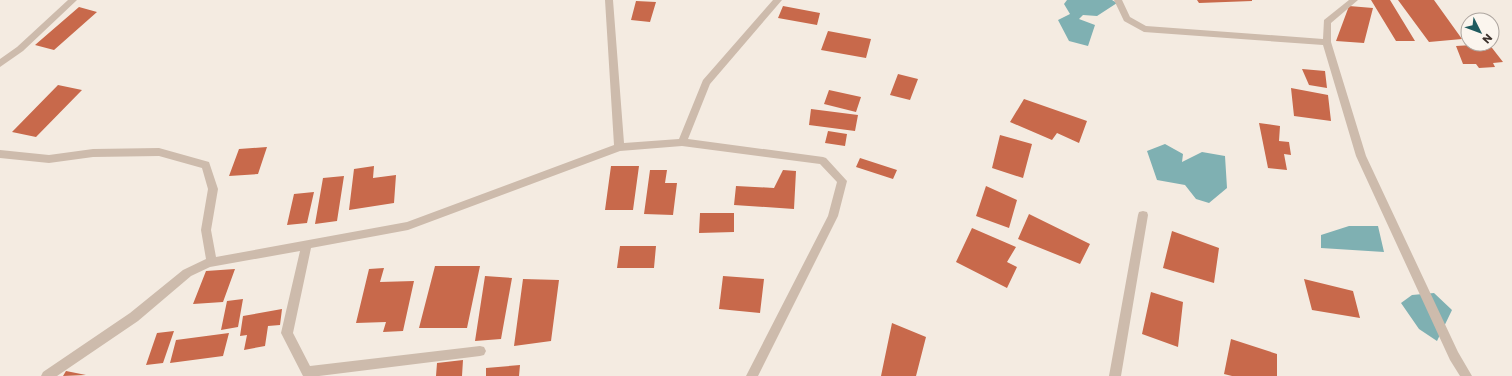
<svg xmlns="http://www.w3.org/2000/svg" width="1512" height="376" viewBox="0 0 1512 376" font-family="Poppins,sans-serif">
  <rect width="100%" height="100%" fill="#f4ebe1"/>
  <path fill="#7fb0b2" d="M1067 0H1112L1117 3 1097 16 1083 15 1079 19 1095 25 1088 46 1069 41 1058 20 1070 14 1064 4Z
    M1165 144 1183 154 1182 162 1202 152 1225 156 1227 188 1209 203 1196 199 1185 185 1157 180 1147 151Z
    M1349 226H1378L1384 252 1321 248V235Z
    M1434 293 1452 310 1437 341 1419 329 1401 303 1412 295Z"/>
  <path fill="#c8694b" d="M1197 0H1252V1L1199 3Z
    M1371 0H1390L1415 41H1396Z
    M1398 0H1434L1462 39 1429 42Z
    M636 1 656 2 650 22 631 20Z
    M783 6 820 13 817 25 778 18Z
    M1349 6 1373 8 1364 43 1336 41Z
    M79 7 97 12 54 50 35 45Z
    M828 31 871 39 866 58 821 50Z
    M1489 44 1503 62 1493 63 1495 67 1479 68 1476 64H1463L1456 46Z
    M1302 69 1325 71 1327 88 1309 85Z
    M898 74 918 79 910 100 890 95Z
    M58 85 82 90 36 137 12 132Z
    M1291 88 1328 95 1331 121 1294 116Z
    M829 90 861 97 856 112 824 104Z
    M1024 99 1087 121 1079 143 1057 133 1052 140 1010 122Z
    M811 109 858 115 855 131 809 125Z
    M1259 123 1280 126 1279 141 1289 142 1291 155 1284 154 1287 170 1268 168Z
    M828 131 847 134 845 146 825 143Z
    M1000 135 1032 144 1023 178 992 168Z
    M267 147 258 174 229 176 239 149Z
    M860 158 897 170 893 179 856 167Z
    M374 166 373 178 396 175 394 203 349 210 354 169Z
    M611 166H639L633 210H605Z
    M650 170H667L665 183H677L673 215 644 214Z
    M783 170 796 171 794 209 734 205 736 186 774 188Z
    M344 176 337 221 315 224 323 178Z
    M986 186 1017 200 1009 228 976 216Z
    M314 192 307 223 287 225 294 194Z
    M700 213H734V232L699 233Z
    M1029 214 1090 244 1080 264 1018 239Z
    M972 228 1016 247 1007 262 1017 267 1007 288 956 262Z
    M1172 231 1219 248 1214 283 1163 268Z
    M620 246H656L654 268H617Z
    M435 266H480L467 328H419Z
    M384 268 380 282 414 281 403 331 383 332 386 322 356 323 369 269Z
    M235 269 223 302 193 304 206 271Z
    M485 276 512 278 501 339 475 341Z
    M723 276 764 279 760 313 719 309Z
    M523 279 559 280 551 341 514 346Z
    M1304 279 1353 291 1360 318 1312 310Z
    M1151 292 1183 302 1178 347 1142 334Z
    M243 299 238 327 221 330 227 301Z
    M282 309 280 325 268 326 265 346 244 350 247 335 240 336 243 316Z
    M892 323 926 337 916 376H881Z
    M174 331 163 363 146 365 157 333Z
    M229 333 223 356 170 363 176 340Z
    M1231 339 1277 354V376H1232L1224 374Z
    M463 360 462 376H436L437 363Z
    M520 365 519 376H486V368Z
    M66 371 86 375 63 376Z"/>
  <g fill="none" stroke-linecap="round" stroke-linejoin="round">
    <path fill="#cdbbac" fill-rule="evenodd" d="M68 0H77L23 51 0 67V59L17 47Z
      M605 0H613L624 143 679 139 703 80 773 0H782L710 84 688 139 823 157 826 158 847 181 838 216 758 376H746L828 216 837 182 820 164 682 146 620 151 408 230 311 248 293 333 310 366 480 346 484 347 486 351 484 355 480 356 319 376H303L281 333 300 251 210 267 191 276 138 321 57 376H41L43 372 130 313 183 270 206 259 201 230 208 189 202 168 159 156 93 157 49 163 0 158V150L49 155 93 149 159 148 209 162 218 189 211 230 216 257 407 222 614 145Z
      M1114 0H1122L1130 17 1146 26 1323 39 1324 20 1349 0H1358L1331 23V42L1366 156 1458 352 1472 376H1460L1450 360 1356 156 1323 45 1144 32 1124 21Z
      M1143 211 1147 212 1148 215 1121 376H1109L1138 215 1139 212Z"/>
  </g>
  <g transform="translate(1480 32) rotate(132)"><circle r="19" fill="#fbf5ee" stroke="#aea6a0"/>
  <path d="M0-3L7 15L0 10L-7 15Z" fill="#1f5a5e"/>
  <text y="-6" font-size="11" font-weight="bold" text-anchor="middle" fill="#3b302b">N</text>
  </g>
</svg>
